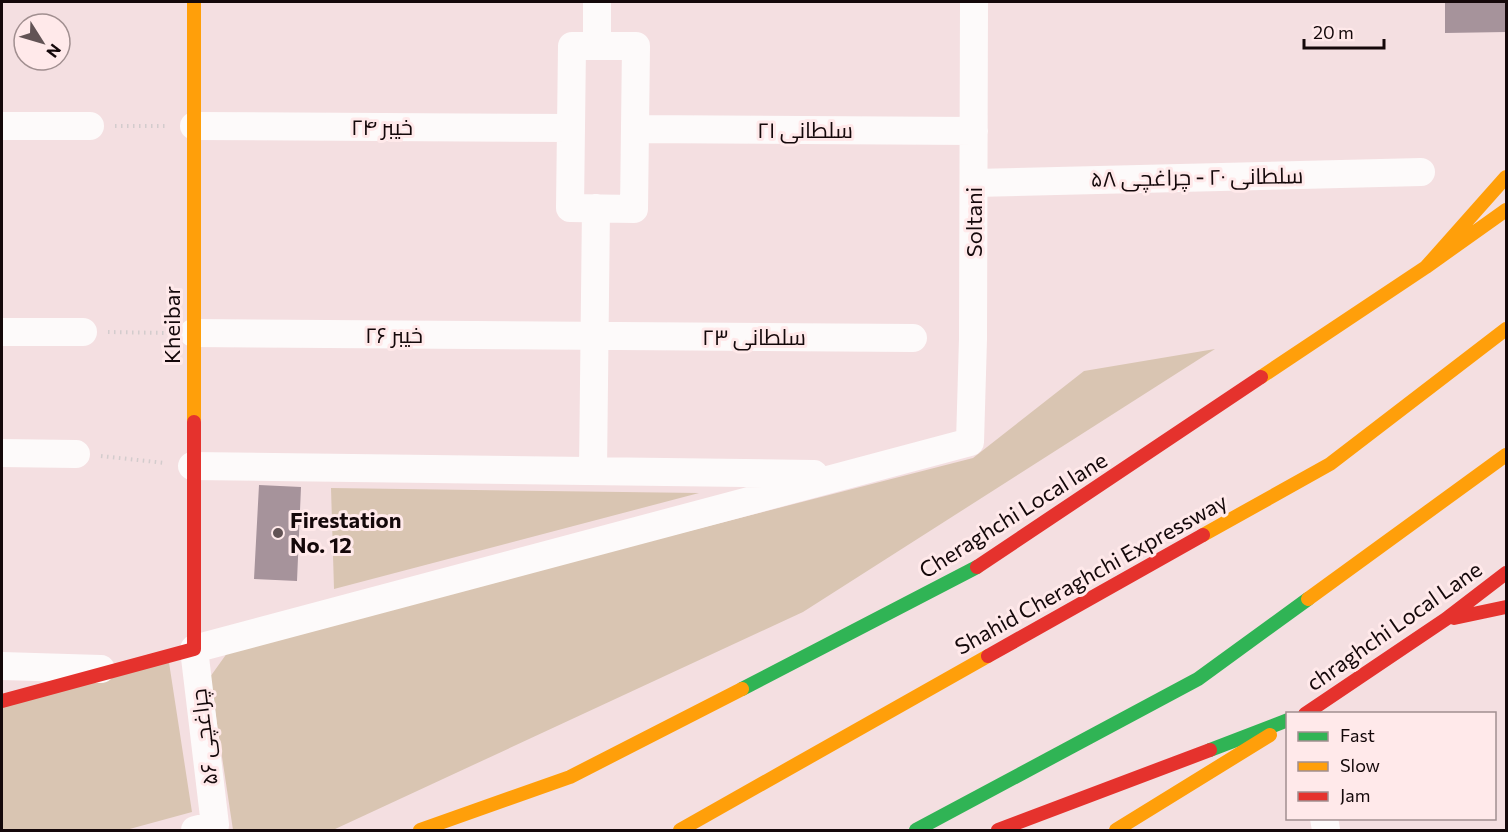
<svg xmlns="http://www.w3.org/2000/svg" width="1508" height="832" viewBox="0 0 1508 832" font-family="Commissioner,Cairo,sans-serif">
  <rect width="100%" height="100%" fill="#f4dfe1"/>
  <path fill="#d9c5b2" d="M1215 349 803 612 333 830H233L210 677 230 649 973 458 1084 371Z
    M331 488 699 493 334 589Z
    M168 656 192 812 126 830H2V704Z"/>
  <path fill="#a6939b" d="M1445 2H1506V32L1445 33Z
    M259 485 301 487 297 581 254 579Z"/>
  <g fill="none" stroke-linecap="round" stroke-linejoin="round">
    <path stroke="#d3cccd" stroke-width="4" stroke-dasharray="1.5 4.5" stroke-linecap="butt" d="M115 126H165
      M108 332 166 333
      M101 456 165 463"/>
    <path stroke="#fdfafa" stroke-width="28" d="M572 46H636L634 209 570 208Z
      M597 46V2
      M2 126H90
      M194 126 571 128
      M635 129 974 131
      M974 183 1421 172
      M2 332H83
      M193 333 913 338
      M2 453 76 454
      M192 466 814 474
      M593 471 596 208
      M2 666 101 669
      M1324 818 1326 830
      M195 830 215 825 194 649 970 442 973 339 974 2"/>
    <path stroke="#30b455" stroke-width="14" d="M742 689 977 567
      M1210 750 1288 720
      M916 830 1198 679 1308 599"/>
    <path stroke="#ff9f0a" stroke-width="14" d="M194 2V422
      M1426 267 1506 210
      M1261 377 1426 267 1506 177
      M1203 535 1330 464 1506 329
      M1308 599 1506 455
      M420 830 570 777 742 689
      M680 830 988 656
      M1116 830 1270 735"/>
    <path stroke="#e5322d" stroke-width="14" d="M977 567 1261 377
      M1454 618 1506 607
      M988 656 1203 535
      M2 701 194 649V422
      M1305 714 1446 619 1506 573
      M998 830 1210 750"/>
  </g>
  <circle fill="#625355" stroke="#ffe9ea" stroke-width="2" cx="278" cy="533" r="6"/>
  <g text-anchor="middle" stroke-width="6" stroke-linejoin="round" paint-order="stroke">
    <g font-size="22" fill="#14080a" stroke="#ffe9ea">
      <text x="382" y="135">خیبر ۲۴</text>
      <text x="805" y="138">سلطانی ۲۱</text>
      <text transform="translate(1197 177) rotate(-1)" y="8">سلطانی ۲۰ - چراغچی ۵۸</text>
      <text transform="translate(974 222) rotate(-90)" y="8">Soltani</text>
      <text transform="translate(172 325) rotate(-90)" y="8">Kheibar</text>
      <text x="394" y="343">خیبر ۲۶</text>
      <text x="754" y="345">سلطانی ۲۳</text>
      <text transform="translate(1013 515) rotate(-32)" y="8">Cheraghchi Local lane</text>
      <text transform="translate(1091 574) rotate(-29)" y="8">Shahid Cheraghchi Expressway</text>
      <text transform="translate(1394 626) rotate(-35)" y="8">chraghchi Local Lane</text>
      <text transform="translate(204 737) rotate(-97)" y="8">چراغچی ۵۶</text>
    </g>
    <g font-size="22" font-weight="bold" fill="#14080a" stroke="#ffe9ea" text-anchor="start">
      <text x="290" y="528">Firestation<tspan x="290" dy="25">No. 12</tspan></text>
    </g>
  </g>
  <rect width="1508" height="832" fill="none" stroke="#14080a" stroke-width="6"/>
  <rect x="1286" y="712" width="210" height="108" fill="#ffe9ea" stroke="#a18f90" stroke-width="1.5"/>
  <rect x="1298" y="732" width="30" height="9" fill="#30b455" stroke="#a18f90" stroke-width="1.5"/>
  <text x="1340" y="742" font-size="18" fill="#14080a">Fast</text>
  <rect x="1298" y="762" width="30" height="9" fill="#ff9f0a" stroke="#a18f90" stroke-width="1.5"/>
  <text x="1340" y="772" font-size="18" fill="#14080a">Slow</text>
  <rect x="1298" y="792" width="30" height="9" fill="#e5322d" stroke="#a18f90" stroke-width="1.5"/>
  <text x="1340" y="802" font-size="18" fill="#14080a">Jam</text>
  <g transform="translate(42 42) rotate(127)"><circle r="28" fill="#ffe9ea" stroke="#a18f90" stroke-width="1.5"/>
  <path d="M0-4.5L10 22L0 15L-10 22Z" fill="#625355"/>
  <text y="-9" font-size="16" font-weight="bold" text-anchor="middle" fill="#14080a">N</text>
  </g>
  <path d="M1304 39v9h80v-9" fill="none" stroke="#14080a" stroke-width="3"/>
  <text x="1313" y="39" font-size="18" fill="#14080a" stroke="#ffe9ea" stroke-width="4.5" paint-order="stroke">20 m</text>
</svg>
